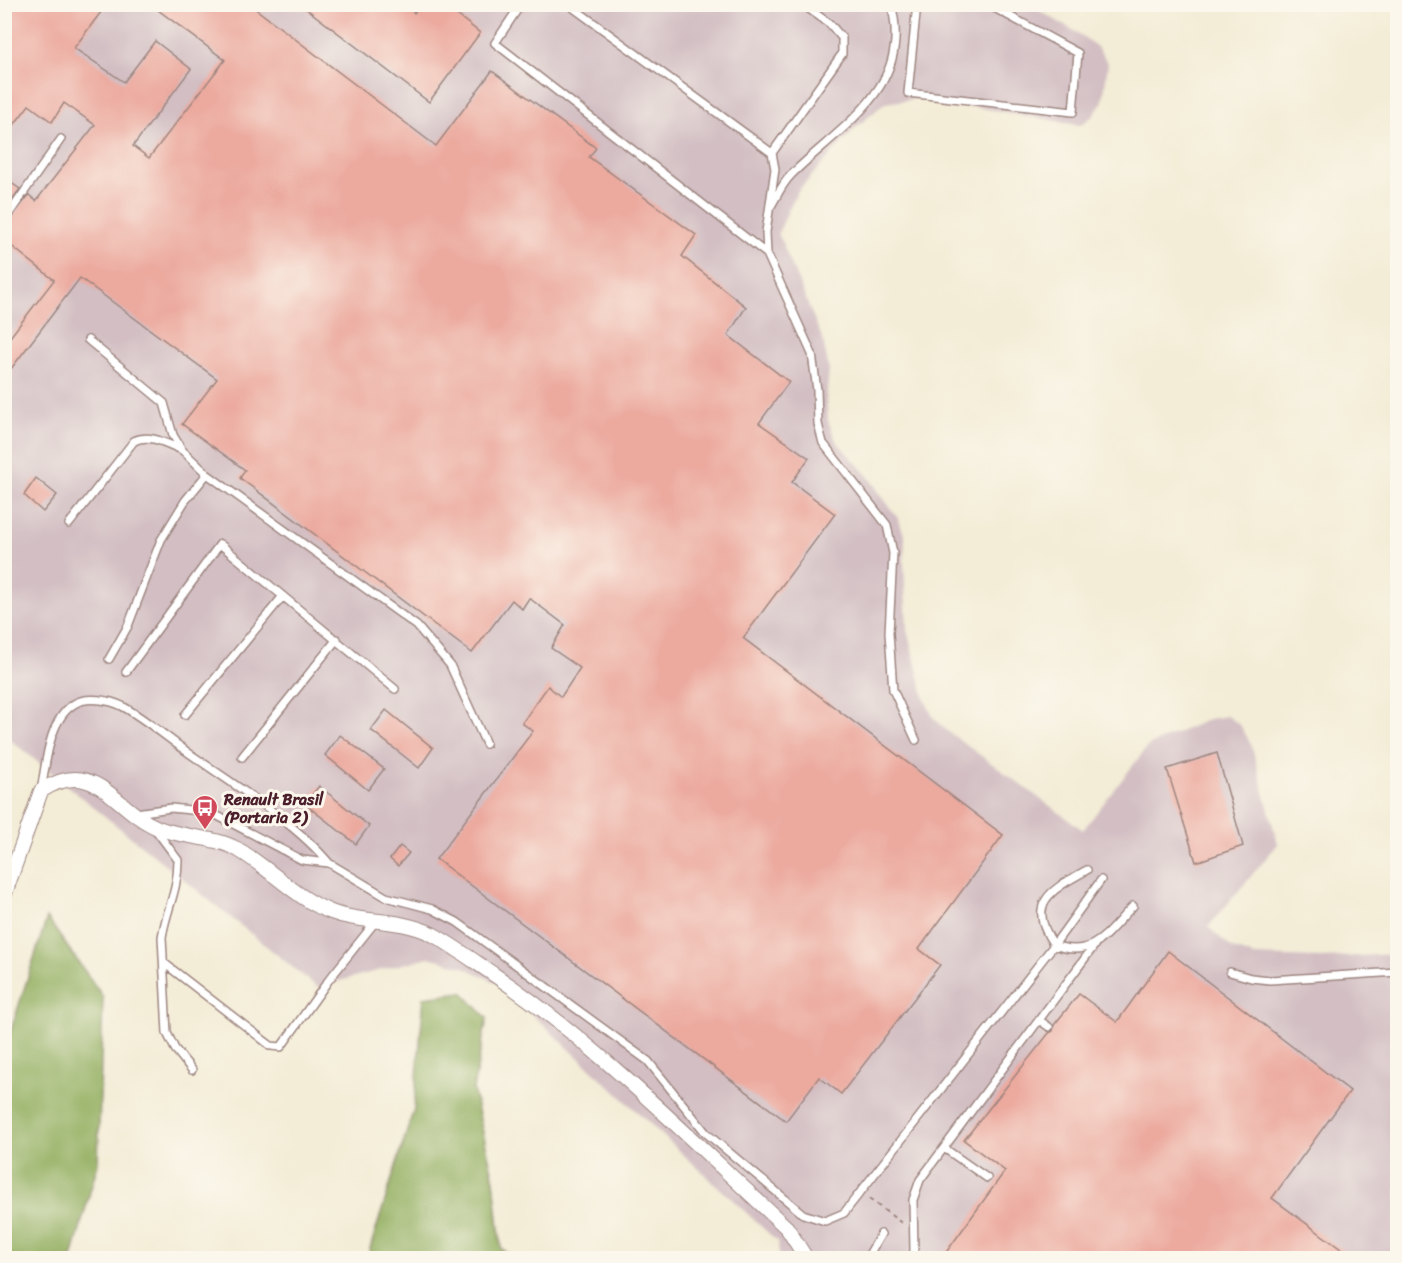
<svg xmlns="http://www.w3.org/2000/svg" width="1402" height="1263" viewBox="0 0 1402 1263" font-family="Sriracha,sans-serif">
  <rect width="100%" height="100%" fill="#fbf7ec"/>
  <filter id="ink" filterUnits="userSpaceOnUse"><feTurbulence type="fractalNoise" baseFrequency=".0167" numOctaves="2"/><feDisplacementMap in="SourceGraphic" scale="12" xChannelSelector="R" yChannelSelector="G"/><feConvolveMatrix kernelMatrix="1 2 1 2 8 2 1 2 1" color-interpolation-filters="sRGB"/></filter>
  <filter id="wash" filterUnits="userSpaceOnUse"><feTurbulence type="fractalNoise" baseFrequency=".008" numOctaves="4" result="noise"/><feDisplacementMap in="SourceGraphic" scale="24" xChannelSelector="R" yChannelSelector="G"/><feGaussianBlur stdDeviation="1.35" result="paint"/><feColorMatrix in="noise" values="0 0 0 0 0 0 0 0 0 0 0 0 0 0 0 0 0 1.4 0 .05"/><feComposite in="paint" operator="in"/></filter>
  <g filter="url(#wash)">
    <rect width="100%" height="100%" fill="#f3ecd6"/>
    <path fill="#d2bec3" d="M1028 4 1081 35 1097 47 1108 63 1103 101 1093 116 1080 125 921 98 885 103 855 128 797 192 778 233 823 340 829 370 826 400 828 421 836 441 867 475 899 520 905 538 904 562 907 630 925 700 933 717 947 731 1083 830 1148 746 1209 719 1227 716 1240 725 1251 744 1278 844 1208 927 1233 949 1255 956 1322 958 1397 954V1258H779L778 1242 499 984 464 967 429 957 317 987 4 735V5Z"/>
    <path fill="#93af61" stroke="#6e6746" stroke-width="1.5" d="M47 918 103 997 98 1163 72 1258H5V1048Z
      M462 992 487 1018 473 1089 494 1180 501 1248 514 1258H367L414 1109 424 997Z"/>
    <g id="blocks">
      <path fill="#eca99e" d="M4 4H107L74 48 124 82 155 41 191 69 133 146 149 158 225 60 150 4H249L436 146 492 71 596 148 589 157 696 235 682 256 746 307 728 335 789 382 759 423 809 458 792 482 835 514 743 638 1003 835 919 949 940 965 841 1094 819 1077 786 1121 436 859 533 731 522 723 548 686 561 697 580 668 551 648 565 625 529 598 522 609 512 600 472 653 240 478 245 470 182 424 217 379 80 278 4 378V345L54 280 4 240V227L29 195 36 201 95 125 64 103 52 122 29 105 4 138Z
        M300 4H403L414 13 421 4H443L480 33 429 102Z
        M4 178 20 189 4 210Z
        M36 478 57 495 43 512 24 495Z
        M386 710 433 748 419 768 371 730Z
        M340 735 384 769 368 790 325 755Z
        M1217 753 1243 846 1196 862 1167 769Z
        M319 786 369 826 356 844 305 804Z
        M400 846 409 853 398 866 390 859Z
        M1168 951 1350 1091 1272 1198 1353 1258H942L1005 1171 964 1140 1049 1033 1053 1031 1054 1025 1079 994 1117 1022Z"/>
    </g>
  </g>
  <g filter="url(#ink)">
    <use href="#blocks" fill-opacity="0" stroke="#9e8680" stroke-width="1.5"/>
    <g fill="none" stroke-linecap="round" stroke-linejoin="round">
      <defs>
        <path id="service" d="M521 4 495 43 767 254
          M568 4 772 153
          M802 4 830 24 842 38V54L772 153 775 169 766 232 767 254 812 354 817 390 818 424 823 443 887 525 893 553 889 633 893 690 916 740
          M917 4 908 93 1073 112 1078 53 987 4
          M892 6 915 4
          M771 206C777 196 782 184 791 175 840 126 914 88 891 4
          M4 221 61 139
          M88 340 164 403 173 435 182 450 207 474 185 501 161 540 128 626 109 659
          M207 474 417 626 450 665 486 744
          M69 524 134 441C150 433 167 444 182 450
          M126 672 220 544 395 689
          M185 715 283 596
          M242 757 337 639
          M41 791C46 765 48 720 74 704 86 696 110 700 122 706 144 718 165 736 186 751 231 783 294 821 329 863L302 860 210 812 171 808 136 813
          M155 829 178 860C178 892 167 907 162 937L167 1033 175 1049 192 1070
          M329 863 386 897 432 909 457 922 648 1061 706 1133 803 1214 825 1221 844 1213 1054 945 1101 880
          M1087 870C1051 890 1025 903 1054 945 1094 960 1108 931 1133 906
          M164 963 271 1046 281 1047 328 981 376 921
          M1230 972 1251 978 1270 980 1398 972
          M1039 1020 1049 1027
          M944 1148 987 1178
          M867 1258 881 1234
          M912 1258 914 1251 913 1200 920 1180 1094 946"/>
        <path id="minor" d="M4 896 41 791C96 755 114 810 158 828 184 838 213 836 237 849 269 867 295 898 331 912 362 924 397 917 432 934 454 946 475 962 496 976 602 1048 693 1142 787 1228L806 1258"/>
      </defs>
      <use href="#service" stroke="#9e8680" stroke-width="10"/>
      <use href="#minor" stroke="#9e8680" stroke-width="16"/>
      <path stroke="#9e8680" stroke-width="2" stroke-dasharray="4.5 4.5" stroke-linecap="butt" d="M869 1199 903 1224"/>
      <use href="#service" stroke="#fff" stroke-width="7"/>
      <use href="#minor" stroke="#fff" stroke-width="14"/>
    </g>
  </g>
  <defs>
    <symbol id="bus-pin" viewBox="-11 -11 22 30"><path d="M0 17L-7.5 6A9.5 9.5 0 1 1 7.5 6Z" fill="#d1495b" stroke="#fbf7ec"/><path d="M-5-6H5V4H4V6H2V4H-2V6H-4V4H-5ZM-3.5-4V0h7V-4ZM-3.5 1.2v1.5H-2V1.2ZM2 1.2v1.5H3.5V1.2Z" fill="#fff"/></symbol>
  </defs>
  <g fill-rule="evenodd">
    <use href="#bus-pin" x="190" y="793" width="30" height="40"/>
  </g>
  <g text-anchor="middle" stroke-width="6" stroke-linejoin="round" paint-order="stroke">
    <g font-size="16" font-weight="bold" fill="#4a1f2b" stroke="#fbf7ec" text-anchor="start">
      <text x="224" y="805">Renault Brasil<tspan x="224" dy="18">(Portaria 2)</tspan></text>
    </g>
  </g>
  <rect width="1402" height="1263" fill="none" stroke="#fbf7ec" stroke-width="24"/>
</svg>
